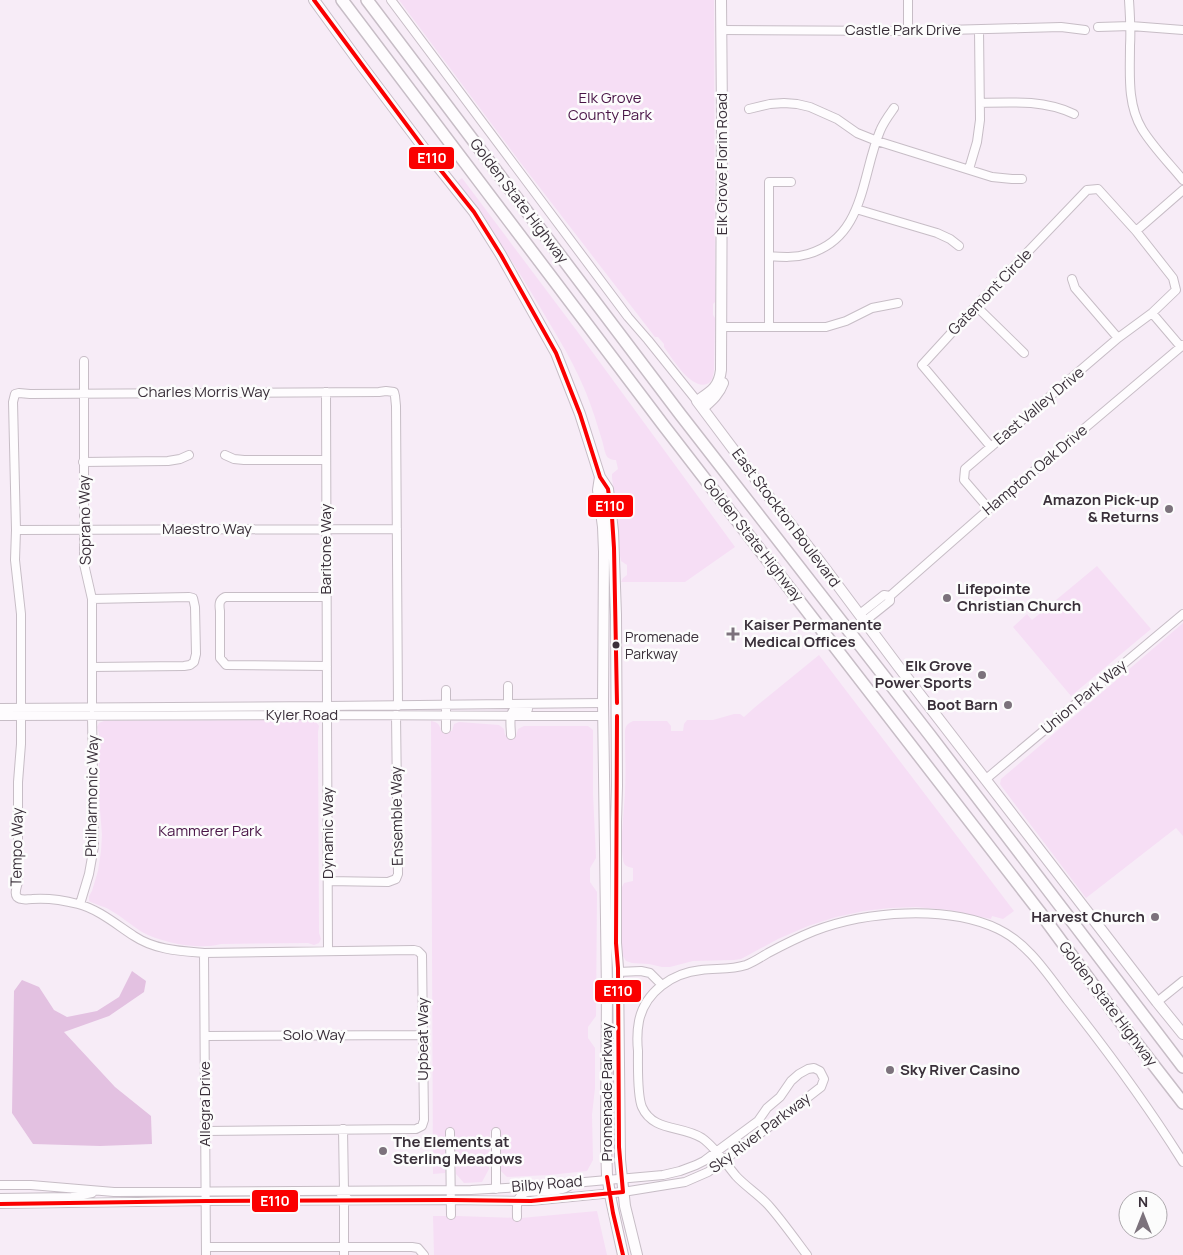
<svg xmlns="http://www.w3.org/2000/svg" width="1183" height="1255" viewBox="0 0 1183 1255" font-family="Manrope,sans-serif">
  <rect width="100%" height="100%" fill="#f7ecf7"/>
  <path fill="#f6def5" d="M399 0H714L715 302 713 304V315L715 318 714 370C713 376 713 381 707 384 691 390 672 358 664 347V344L658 337H655L520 162Z
    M462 178 577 331 735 547 685 582H621L623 578 627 575V565L621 561 620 556 617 512 612 478V474L618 469 616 460C612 460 608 459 606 455 604 450 603 442 601 437 595 417 589 398 580 379 571 359 559 339 547 319 520 272 490 226 457 182Z
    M1097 566 1151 629 1071 696 1013 627 1027 614 1032 620Z
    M1183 623V836L1176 828 1086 898 1002 787 1000 784 1001 779Z
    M819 655 1014 911 1003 919 992 916 991 919 949 910 916 907 890 908 864 911 836 917 808 926 778 939 741 959 734 960 693 961 670 967H662L649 964 632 963 626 961 623 956 621 951 622 887 624 883 633 881V868C627 867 623 865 623 859 620 841 624 812 625 793 626 772 625 752 625 731 626 725 627 724 633 721H667L671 726V731H683L684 724 687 720H713L734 714H740L744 717 754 708Z
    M311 720 316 722 319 726 318 732 319 933 321 939 319 943 314 945 308 943 221 944C199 950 162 943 142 932 131 925 121 916 110 910 104 906 93 904 89 901V896L92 891 98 871 101 851 102 835 99 797V733L97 727 99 723 104 721Z
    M431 721C437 722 440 724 441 731H452L454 724 459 722 499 725 504 729 505 735 516 736 518 729 524 726H588L593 730V794L596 858 590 868V882L597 892 596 1016 588 1027V1038L595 1048V1088L592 1115 593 1160 587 1171 549 1175 507 1177 500 1170 501 1132 490 1131 489 1169 482 1182 464 1183 456 1174 455 1131H446L445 1173 433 1174Z
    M597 1211 607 1255H434L433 1216H457L521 1218Z"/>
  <path fill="#e3c1e1" d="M132 971 146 981 144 992 109 1016 64 1032 115 1087 151 1116 152 1144 100 1146 33 1144 12 1113 14 991 22 980 39 987 54 1010 67 1017 97 1011 119 997Z"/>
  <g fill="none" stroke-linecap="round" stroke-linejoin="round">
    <defs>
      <path id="minor" d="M391 0 628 317 648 340 697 401
        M908 0V31
        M1129 0C1130 15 1131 31 1130 46 1130 74 1127 104 1142 129 1153 147 1169 163 1183 180
        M1098 27 1131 26 1183 30
        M721 30 908 31 1061 27 1085 30
        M981 103C1013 102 1044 100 1074 114
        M749 109 770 104 784 103 797 104 810 107 837 119 857 133 877 141 992 177 1012 179H1022
        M969 169 977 142 980 120 979 30
        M856 209 937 233 950 239 959 246
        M1136 231 1183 190
        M769 256C782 257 795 258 808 254 865 238 861 176 880 131 883 123 889 115 894 108
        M1072 279 1075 288 1118 338
        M976 306 1024 353
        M1152 313 1181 347
        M722 327H826L846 321 872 308 898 303
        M769 327V182H791
        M84 361V564L92 599V708
        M225 455 234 459 244 460H326
        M83 462 168 461 180 459 189 455
        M989 509 964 480 965 469 1118 338 1152 313 1176 290 1173 278 1136 231 1098 189 1087 190 976 306 922 365 991 447
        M16 530 397 529
        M326 597H225C219 600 219 604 220 611V658L226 665 327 666
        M92 599 189 597 193 598 195 607 196 654 194 662 190 665 184 666 92 667
        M860 614 884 595 890 596
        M865 621 890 601V596L989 509 1183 345
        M508 686V703
        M446 690V729
        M0 708 327 706 603 703
        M21 708V614L15 560 16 530 13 402 15 394 19 393 30 394 379 392 386 391 394 392 395 396 396 406 398 706
        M325 709 327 706 326 392
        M0 716 327 715 604 716
        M21 716V744L18 782V882C17 887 14 893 17 897 21 901 27 899 32 899 46 898 63 900 78 904 98 909 117 925 134 936 155 950 180 951 204 953L414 950 418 951 422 955 424 1120 422 1126 416 1129 205 1131
        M511 735C511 728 508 713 515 709 518 708 524 709 528 709
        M986 779 1183 614
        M328 881 388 882 396 879 398 874 396 715
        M80 904 89 874 94 846 92 716
        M328 951 327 715 330 712
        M204 953 206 1255
        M618 972 641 971 650 973 662 985
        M1157 1002 1183 981
        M205 1036 423 1035
        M450 1132 451 1215
        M0 1185H31L114 1192 471 1190 540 1186 663 1175 680 1171 696 1165 704 1161 716 1152 758 1121 767 1108 780 1097 791 1081 799 1074 808 1069 814 1068 820 1071 824 1079 821 1087 781 1118 708 1172 685 1182 623 1192 531 1201 450 1200 206 1201 0 1204
        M496 1189V1132
        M341 1194 344 1191 343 1129
        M0 1198 72 1197 92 1193
        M517 1217C517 1207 515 1196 527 1192 540 1191 562 1193 572 1184
        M206 1247H412L418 1248 424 1255
        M344 1255V1201L347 1198
        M807 1255C795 1239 783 1222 770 1207 760 1195 746 1187 736 1176 726 1164 715 1147 702 1138 682 1125 653 1132 642 1107 637 1095 638 1065 638 1051 637 1041 637 1031 639 1021 645 992 672 973 701 970 716 968 731 970 746 965 754 962 761 957 768 953 783 945 799 937 814 931 866 911 947 905 998 929 1028 943 1048 975 1068 1001 1109 1053 1148 1106 1183 1162"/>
      <path id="major" d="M314 0 362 66 435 163 474 212 501 255 556 353 580 414 600 477 608 489 613 531 616 615 617 786 616 822V943L618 968 620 1160 625 1206 637 1255
        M721 0 722 117 721 370C719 388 710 392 697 401L763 489 821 563 898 666 1157 1002 1183 1034
        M703 408C712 400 719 394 723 383
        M600 477 598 490 603 527 604 552 603 703 607 993 606 1145 607 1175 611 1200 623 1255"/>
      <path id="highway" d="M342 0 664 426 1039 911 1128 1032 1183 1103
        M367 0 680 414 929 734 1183 1067"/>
    </defs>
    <use href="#minor" stroke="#c7bdc6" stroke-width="10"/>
    <use href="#major" stroke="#c7bdc6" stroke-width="12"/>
    <use href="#highway" stroke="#c7bdc6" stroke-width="14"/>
    <use href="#minor" stroke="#fefcfe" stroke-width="8"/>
    <use href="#major" stroke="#fefcfe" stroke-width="10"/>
    <use href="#highway" stroke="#fefcfe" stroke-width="11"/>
    <defs>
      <path id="bus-1" d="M314 0 435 163 474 212 501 255 556 353 580 414 600 477 608 489 612 517 614 548 617 703
        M607 1177 613 1213 623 1255
        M0 1204 206 1201 450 1200 531 1201 623 1192 619 1147 618 968 616 943 617 716"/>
    </defs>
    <use href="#bus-1" stroke="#fcfcfc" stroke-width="8"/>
    <use href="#bus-1" stroke="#fa0000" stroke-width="4"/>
  </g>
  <g fill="#7c727c" stroke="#fcfcfc" stroke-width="2">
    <circle cx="1169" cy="509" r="5"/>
    <circle cx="947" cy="598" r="5"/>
    <path d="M730.5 626.5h5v5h5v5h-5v5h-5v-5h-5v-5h5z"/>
    <circle cx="982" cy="675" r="5"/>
    <circle cx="1008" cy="705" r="5"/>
    <circle cx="1155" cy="917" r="5"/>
    <circle cx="890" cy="1070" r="5"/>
    <circle cx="383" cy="1151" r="5"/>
  </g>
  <circle fill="#3a303a" stroke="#fcfcfc" stroke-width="2" cx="616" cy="645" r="4.5"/>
  <g text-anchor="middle" stroke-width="5" stroke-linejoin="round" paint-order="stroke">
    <g font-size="14" fill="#3a303a" stroke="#fcfcfc" text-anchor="start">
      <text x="625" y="642">Promenade<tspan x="625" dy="17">Parkway</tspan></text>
    </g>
    <g font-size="15" fill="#3a303a" stroke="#fcfcfc">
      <text x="903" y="35">Castle Park Drive</text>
      <text transform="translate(722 164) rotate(-90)" y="5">Elk Grove Florin Road</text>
      <text transform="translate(519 201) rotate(53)" y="5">Golden State Highway</text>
      <text transform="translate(990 292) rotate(-46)" y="5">Gatemont Circle</text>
      <text x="204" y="397">Charles Morris Way</text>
      <text transform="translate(1039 406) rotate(-40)" y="5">East Valley Drive</text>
      <text transform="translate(1035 470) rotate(-40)" y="5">Hampton Oak Drive</text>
      <text transform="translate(786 518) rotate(53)" y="5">East Stockton Boulevard</text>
      <text transform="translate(85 520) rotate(-91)" y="5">Soprano Way</text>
      <text x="207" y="534">Maestro Way</text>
      <text transform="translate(753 540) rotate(52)" y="5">Golden State Highway</text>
      <text transform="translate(326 549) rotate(-90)" y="5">Baritone Way</text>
      <text transform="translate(1084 697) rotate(-40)" y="5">Union Park Way</text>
      <text x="302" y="720">Kyler Road</text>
      <text transform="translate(92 796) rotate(-89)" y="5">Philharmonic Way</text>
      <text transform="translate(397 816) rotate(-91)" y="5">Ensemble Way</text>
      <text transform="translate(328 833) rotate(-90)" y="5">Dynamic Way</text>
      <text transform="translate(17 847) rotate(-89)" y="5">Tempo Way</text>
      <text transform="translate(1108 1004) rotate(53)" y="5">Golden State Highway</text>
      <text x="314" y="1040">Solo Way</text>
      <text transform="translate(423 1039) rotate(-90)" y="5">Upbeat Way</text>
      <text transform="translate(607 1092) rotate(-90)" y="5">Promenade Parkway</text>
      <text transform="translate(205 1104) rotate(-90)" y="5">Allegra Drive</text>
      <text transform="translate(760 1133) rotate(-37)" y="5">Sky River Parkway</text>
      <text transform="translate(547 1184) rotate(-5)" y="5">Bilby Road</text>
    </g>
    <g font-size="15" fill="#491547" stroke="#fcfcfc">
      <text x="610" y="103">Elk Grove<tspan x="610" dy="17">County Park</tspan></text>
      <text x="210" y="836">Kammerer Park</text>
    </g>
    <g font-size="15" font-weight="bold" fill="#3a303a" stroke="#fcfcfc" text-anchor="end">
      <text x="1159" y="505">Amazon Pick-up<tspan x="1159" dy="17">&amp; Returns</tspan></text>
      <text x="957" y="594" text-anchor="start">Lifepointe<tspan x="957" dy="17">Christian Church</tspan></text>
      <text x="744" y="630" text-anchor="start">Kaiser Permanente<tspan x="744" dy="17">Medical Offices</tspan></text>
      <text x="972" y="671">Elk Grove<tspan x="972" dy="17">Power Sports</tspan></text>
      <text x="998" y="710">Boot Barn</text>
      <text x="1145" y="922">Harvest Church</text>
      <text x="900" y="1075" text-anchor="start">Sky River Casino</text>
      <text x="393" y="1147" text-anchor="start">The Elements at<tspan x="393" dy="17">Sterling Meadows</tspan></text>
    </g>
  </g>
  <g stroke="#fcfcfc" stroke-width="2">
    <rect x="408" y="146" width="47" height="24" rx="5" fill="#fa0000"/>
    <rect x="587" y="494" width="47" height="24" rx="5" fill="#fa0000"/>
    <rect x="594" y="979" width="48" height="24" rx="5" fill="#fa0000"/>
    <rect x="251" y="1189" width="48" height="24" rx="5" fill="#fa0000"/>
  </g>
  <g font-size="14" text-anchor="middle" font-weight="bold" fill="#fff">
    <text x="432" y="163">E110</text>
    <text x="610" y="511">E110</text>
    <text x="618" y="996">E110</text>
    <text x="275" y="1206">E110</text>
  </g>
  <g transform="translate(1143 1215)"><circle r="24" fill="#fcfcfc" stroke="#aeaaae"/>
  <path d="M0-4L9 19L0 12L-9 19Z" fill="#7c727c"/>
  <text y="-8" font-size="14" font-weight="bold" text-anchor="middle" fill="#3a303a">N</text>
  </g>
</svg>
